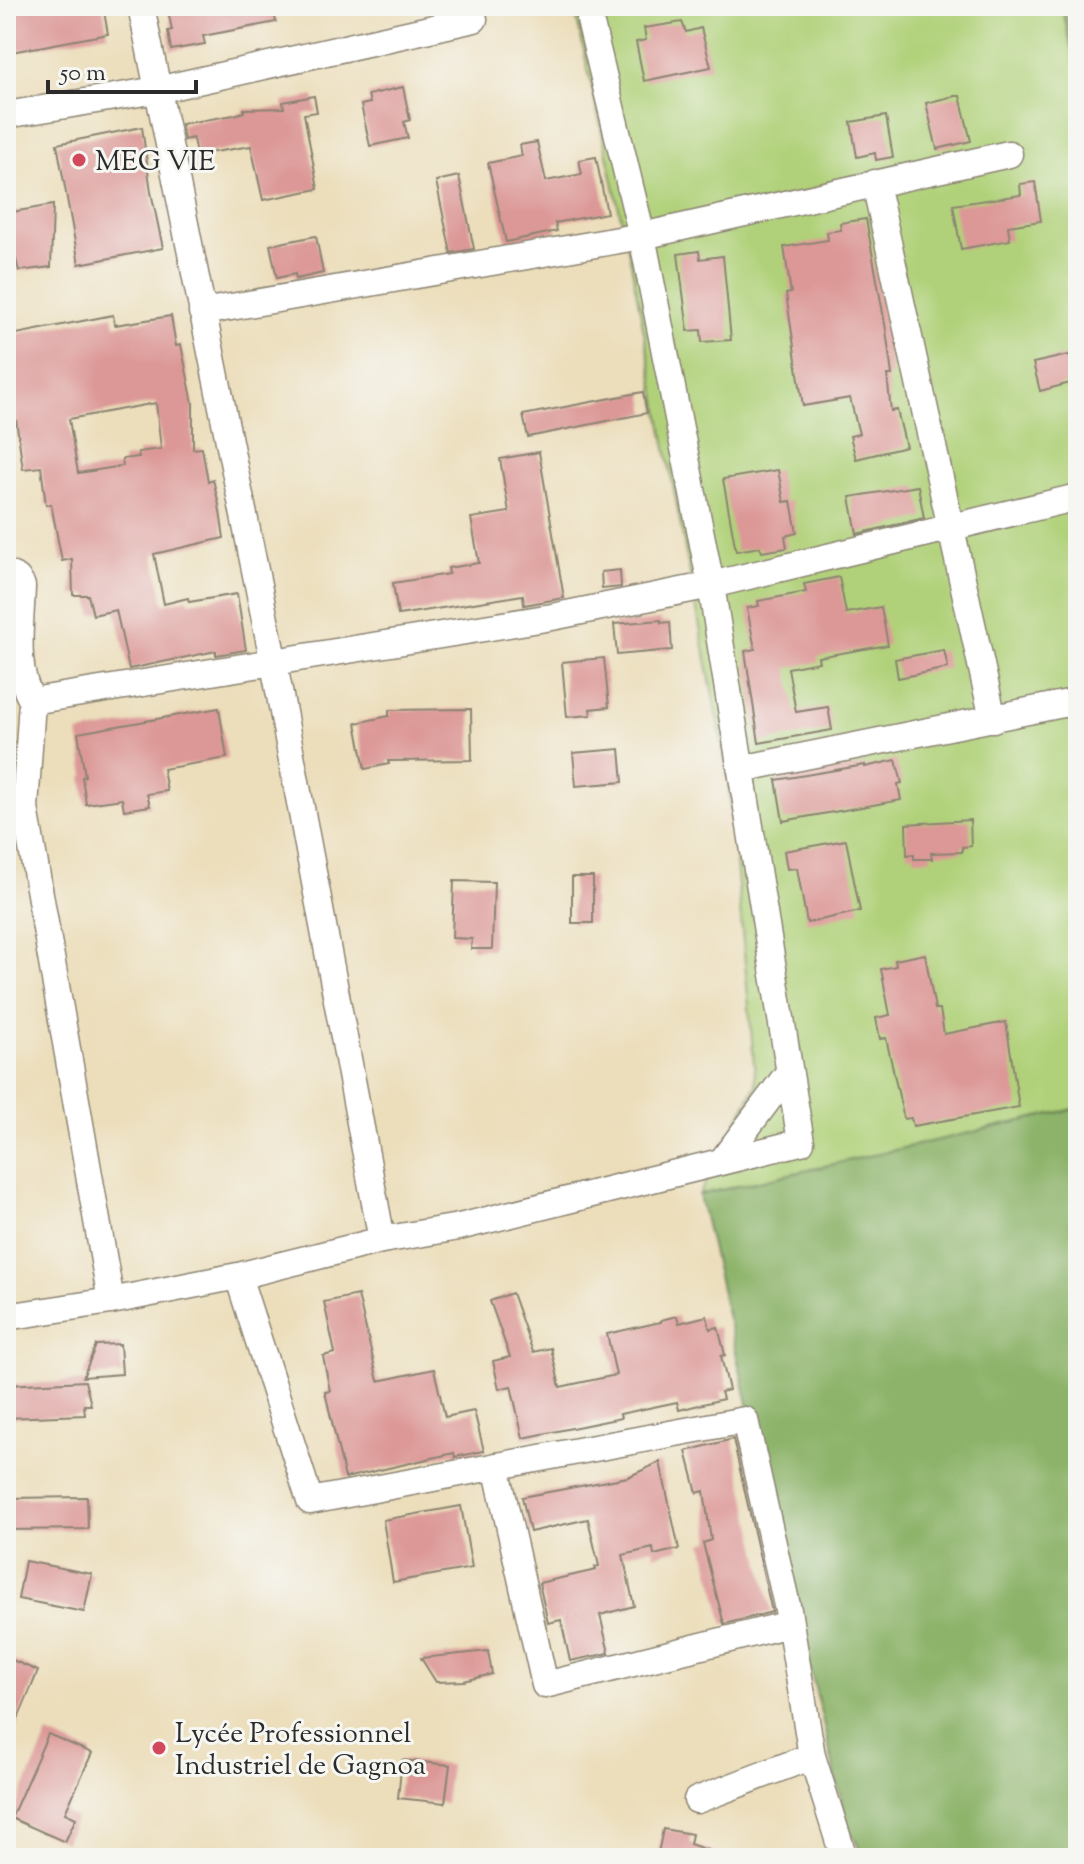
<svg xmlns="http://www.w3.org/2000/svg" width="1084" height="1864" viewBox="0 0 1084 1864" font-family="'Sorts Mill Goudy',serif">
  <rect width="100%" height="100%" fill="#f6f6f2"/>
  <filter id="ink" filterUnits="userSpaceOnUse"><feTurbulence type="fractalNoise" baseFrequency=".0125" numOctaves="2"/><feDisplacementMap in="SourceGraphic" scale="16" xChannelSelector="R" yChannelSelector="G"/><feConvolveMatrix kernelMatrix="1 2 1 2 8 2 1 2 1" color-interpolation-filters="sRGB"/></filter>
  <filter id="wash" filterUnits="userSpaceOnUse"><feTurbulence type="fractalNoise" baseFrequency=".006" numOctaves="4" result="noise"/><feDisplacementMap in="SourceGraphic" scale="32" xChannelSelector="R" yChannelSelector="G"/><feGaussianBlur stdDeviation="1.8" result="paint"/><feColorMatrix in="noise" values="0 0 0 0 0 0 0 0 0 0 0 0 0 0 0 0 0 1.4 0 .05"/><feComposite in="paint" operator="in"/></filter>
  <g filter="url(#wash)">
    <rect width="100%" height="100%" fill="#ecdebb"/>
    <path fill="#b0d179" stroke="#6e7e52" stroke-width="2" d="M574 6H1062L1078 77V1108L699 1195 756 1085 728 775 630 258Z"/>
    <path fill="#8cb369" stroke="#5c6f4a" stroke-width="2" d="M1062 6H1078V77Z
      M1078 1108V1858H864L847 1824 699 1195Z"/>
    <g id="blocks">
      <path fill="#dc9896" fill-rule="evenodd" d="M6 6H103L108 34 6 53Z
        M167 6H273L276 22 203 36 205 44 171 50 168 31 172 30Z
        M682 22 686 32 701 28 711 67 644 81 636 42 646 40 644 28Z
        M403 87 410 120 404 122 408 138 370 146 361 105 370 103 368 95Z
        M314 96 317 112 304 114 318 189 263 200 251 146 196 155 193 138 184 140 181 124 234 115 244 112V109L284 108 283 102Z
        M954 96H960L971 141 937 149 926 103Z
        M886 116 893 157 876 160 875 153 857 157 851 122Z
        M142 127 151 192 163 248 79 264 57 144Z
        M537 142 546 181 582 174 579 160 596 157 607 213 555 223 557 231 506 242 488 163 522 156 520 145Z
        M459 176 474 249 451 253 436 181Z
        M1035 182 1041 221 1008 226 1010 240 961 249 953 205 1021 195 1020 184Z
        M53 205 51 267 19 271 8 228H6V213Z
        M866 219 886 330 892 375H887L891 411 897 410 906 447 856 459 850 436 859 434 850 398 803 406 786 294 791 293 784 247 828 240 827 232 841 230 840 223Z
        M316 236 323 273 296 279 295 274 277 278 270 245Z
        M699 251 700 259 723 256 731 340 702 342 701 330 688 331 678 254Z
        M113 315 115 325 171 316 176 346 181 345 193 403V449L202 448 208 481 213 479 219 505 224 538 154 554 164 604 188 598 189 602 237 594 246 650 216 655V651L129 669 116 610 93 615 88 595H73L72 559 62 561 51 504 46 505 41 467 23 469 15 412H13L6 372V336ZM156 403 161 449 138 452 139 457 122 459 123 466 78 473 69 419Z
        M1078 353V381L1040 391 1033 363Z
        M643 392 647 413 528 437 523 415Z
        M539 452 564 598 524 605 523 595 398 615 393 583 449 574 448 568 479 563 471 518 509 512 500 459Z
        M778 470 784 502 791 501 797 533 785 536 787 548 762 552 760 547 736 551 723 479Z
        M918 486 924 518 857 534 850 497Z
        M620 570 621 587 602 589 601 572Z
        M839 577 846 613 881 607 888 645 818 657 819 662 788 668 796 712 828 707 832 730 759 743 745 651 755 649 747 608 759 606 758 601 806 592 804 584Z
        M661 620V623L670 622 672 650 617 655 614 624Z
        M944 650 948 668 898 678 895 659Z
        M604 658 609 707 590 709 591 715 567 717 562 662Z
        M219 708 227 758 163 769 167 791 147 794 150 806 124 810 122 799 86 804 82 777 85 776 78 733Z
        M471 709 472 760 388 761 389 764 365 769 356 723 389 716V710Z
        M620 749 623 782 576 786 573 753Z
        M896 760 902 783 898 784 901 800 783 821 776 780 865 765V767Z
        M970 820 971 846 962 847V852L931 853 932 859H914V854L907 855 906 824Z
        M846 840 860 911 807 923 797 868 787 869 784 851Z
        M572 877H593V923H572Z
        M454 881 494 882 492 949H471L472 939 452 938Z
        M925 954 935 1009H940L944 1034 1006 1022 1019 1107 913 1126 911 1118 904 1119 886 1038 880 1039 876 1018 890 1015 881 969 896 966 895 960Z
        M512 1293 533 1352 551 1348 560 1387 616 1375 607 1334 661 1322V1320L677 1316 679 1323 707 1316 710 1329 718 1327 725 1355 721 1356 729 1390 721 1392 723 1399 679 1410 677 1402 620 1414 621 1418 523 1438 511 1386 499 1389 493 1361 510 1357 490 1301Z
        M358 1295 378 1381 434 1369 445 1417 474 1411 484 1451 455 1457 454 1453 345 1478 325 1392 330 1391 323 1356 335 1353 324 1302Z
        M120 1344 122 1374 83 1377 96 1345Z
        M85 1381 91 1405H84L85 1415 6 1418V1385Z
        M733 1439 772 1612 724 1624 703 1543 711 1540 704 1491 697 1493 686 1451Z
        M660 1462 679 1549 654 1555 653 1548 623 1555 634 1606 600 1615 609 1653 570 1661 561 1620 548 1623 539 1583 596 1570 595 1567 599 1566 588 1519 530 1532 522 1497 628 1477Z
        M87 1497 88 1529 6 1530V1498Z
        M461 1506 472 1568 393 1582 383 1520Z
        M25 1561 92 1574 84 1612 18 1599Z
        M488 1651 492 1674 464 1681 436 1682 421 1658Z
        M10 1659 38 1671 7 1745 6 1669Z
        M48 1734 92 1753 65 1813 76 1818 65 1842 11 1818Z
        M402 1760 450 1765 445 1803 398 1798Z
        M663 1829 692 1834 690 1844 722 1855 721 1858H657Z"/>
    </g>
  </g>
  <g filter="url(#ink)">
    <use href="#blocks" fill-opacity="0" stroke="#8c8473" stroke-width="2"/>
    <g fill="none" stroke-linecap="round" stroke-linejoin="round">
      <defs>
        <path id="minor" d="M141 6 274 664 382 1240
          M6 115 157 90 474 19
          M875 183 993 719
          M202 312 642 236 1009 154
          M6 573 17 578 22 586C21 624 13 667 32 701L552 617 711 585 1078 497
          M32 701 25 808 111 1301
          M741 769 1078 701
          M722 1161 789 1072
          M238 1276 310 1501 745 1420 788 1610 812 1756 844 1858
          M6 1317 111 1301 238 1276 382 1240 459 1227 801 1142 711 585 642 236 590 20
          M496 1466 545 1685 790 1624
          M697 1800 812 1756"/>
      </defs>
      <use href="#minor" stroke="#8c8473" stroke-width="29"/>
      <use href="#minor" stroke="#fff" stroke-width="26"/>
    </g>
  </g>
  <g fill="#d1495b" stroke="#f6f6f2" stroke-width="3">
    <circle cx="79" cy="160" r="8"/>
    <circle cx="159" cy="1748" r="8"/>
  </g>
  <g text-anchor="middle" stroke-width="6" stroke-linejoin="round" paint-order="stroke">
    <g font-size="28" fill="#2b2b2b" stroke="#f6f6f2" text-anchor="start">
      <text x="95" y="170">MEG VIE</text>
      <text x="175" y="1742">Lycée Professionnel<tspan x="175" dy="32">Industriel de Gagnoa</tspan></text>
    </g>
  </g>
  <rect width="1084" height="1864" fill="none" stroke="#f6f6f2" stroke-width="32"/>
  <path d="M48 80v12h148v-12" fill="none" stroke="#2b2b2b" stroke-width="4"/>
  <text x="60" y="80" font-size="24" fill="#2b2b2b" stroke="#f6f6f2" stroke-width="6" paint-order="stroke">50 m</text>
</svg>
